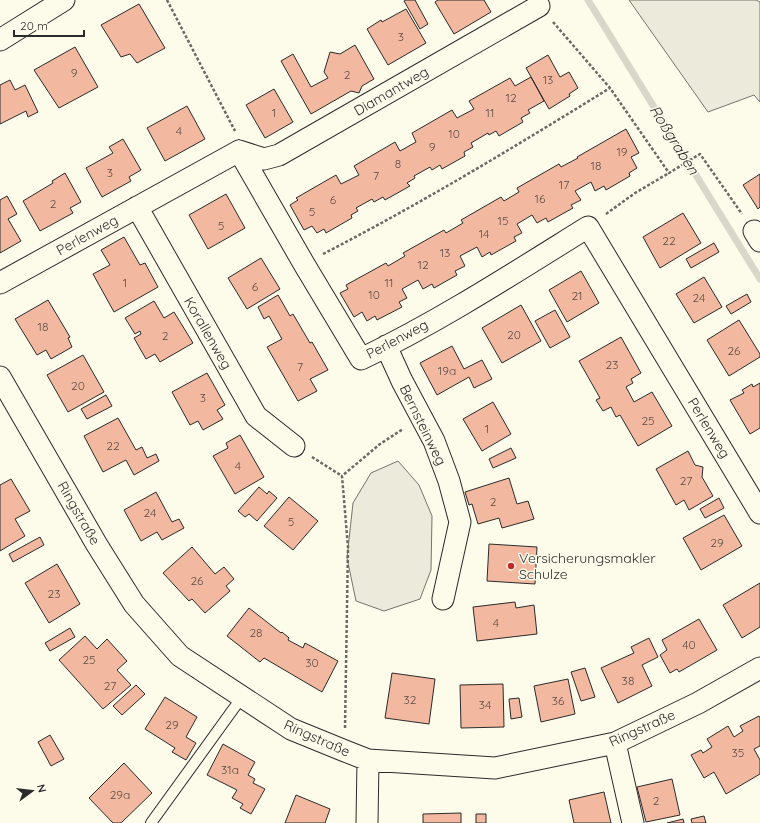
<svg xmlns="http://www.w3.org/2000/svg" width="760" height="823" viewBox="0 0 760 823" font-family="Quicksand,sans-serif">
  <rect width="100%" height="100%" fill="#fdfbea"/>
  <path fill="#ecebdb" stroke="#74746e" d="M629 0H756L760 2V102L754 95 708 112Z
    M398 461 419 485 432 516 431 570 420 599 384 611 356 601 347 558 353 503 371 473Z"/>
  <g fill="none" stroke-linecap="round" stroke-linejoin="round">
    <path stroke="#d8d7c9" stroke-width="7" d="M588 0 760 279"/>
  </g>
  <path fill="#f2b8a0" stroke="#2b2b2b" d="M406 0H415L428 24 420 29 404 1Z
    M438 0H484L491 12 454 34 435 2Z
    M139 4 165 48 137 63 130 54 121 57 101 25Z
    M406 9 426 43 388 65 367 29 381 20 382 22Z
    M355 45 374 79 362 86 359 93 351 91 311 114 281 61 293 54 311 87 328 78 324 72 330 52 340 54Z
    M75 47 98 87 59 108 34 70Z
    M548 55 560 77 569 72 578 88 569 94 570 96 549 109 526 68Z
    M531 77 544 101 528 110 530 113 521 118 523 122 499 136 496 131 489 135 488 133 471 143 473 147 464 152 465 156 442 169 440 165 432 170 430 167 414 176 415 178 407 183 410 186 385 200 383 197 374 202 372 199 356 208 358 211 351 215 352 218 326 233 324 229 317 233 312 226 304 230 290 205 298 200 296 198 336 175 341 184 359 175 354 166 395 142 400 151 416 142 412 133 452 110 457 118 474 109 469 101 510 78 515 86Z
    M10 80 15 90 25 85 38 112 28 117 26 111 0 124V85Z
    M274 89 293 122 265 138 246 105Z
    M187 106 205 139 165 161 147 128Z
    M626 129 639 153 631 157 637 168 629 173 630 176 606 190 604 186 595 191 591 182 575 191 581 200 571 205 573 208 548 222 546 218 537 223 532 215 517 224 522 233 514 237 516 241 491 255 490 252 482 257 477 247 460 256 465 266 455 271 457 275 434 288 432 284 423 289 418 280 402 289 407 298 399 302 402 307 377 320 375 316 367 321 362 312 354 317 340 293 348 289 346 285 386 263 388 266 405 256 403 253 444 230 446 233 463 223 461 220 501 197 504 201 519 192 517 188 559 164 561 167 578 158 577 157Z
    M123 139 141 170 129 177 131 181 102 197 86 168 113 153 109 147Z
    M65 173 81 202 70 208 73 213 40 231 23 201 53 183 52 181Z
    M760 174V207L758 209 743 185Z
    M226 194 245 228 208 249 189 215Z
    M7 196 17 214 8 219 21 241 0 253V200Z
    M683 213 701 243 660 268 643 237Z
    M124 237 140 265 145 263 158 287 114 312 93 274 110 265 101 250Z
    M714 243 719 252 691 268 686 259Z
    M261 258 280 289 247 309 228 278Z
    M581 271 599 303 567 322 549 290Z
    M704 277 722 307 694 323 676 294Z
    M747 294 751 302 731 314 726 306Z
    M278 295 290 316 293 314 310 343 312 342 328 370 310 379 317 391 298 401 267 347 282 339 269 316 264 319 258 307Z
    M48 300 70 337 68 338 72 347 51 359 46 350 37 355 15 319Z
    M154 301 164 318 174 312 193 343 160 362 155 354 146 359 134 338 141 334 140 331 135 334 125 318Z
    M521 305 541 341 502 363 482 328Z
    M555 310 570 337 550 348 535 321Z
    M739 320 760 354V357L729 376 707 340Z
    M621 337 641 373 631 379 633 383 626 387 634 402 652 392 672 426 638 446 620 415 616 417 611 407 603 411 596 400 600 398 579 361Z
    M452 346 464 369 482 360 492 379 474 388 469 377 437 395 420 363Z
    M83 355 104 392 68 412 47 375Z
    M207 373 225 405 217 410 223 419 203 430 198 421 190 425 172 392Z
    M760 383V428L750 434 730 400 744 393 742 390 752 384 753 387Z
    M106 395 112 406 87 419 81 409Z
    M493 402 511 434 482 451 463 419Z
    M118 418 136 450 142 447 147 458 156 454 159 461 134 475 126 460 103 472 84 436Z
    M240 435 264 477 235 494 213 456 228 448 226 443Z
    M511 448 516 458 493 468 489 459Z
    M688 451 695 465 703 467 702 477 713 496 689 510 684 500 676 505 656 469Z
    M509 478 517 504 528 501 534 519 502 528 499 518 478 524 472 504 469 505 465 492Z
    M11 479 30 511 15 519 25 536 0 551V485Z
    M259 487 267 494 269 491 277 498 257 521 249 514 245 517 238 511Z
    M156 492 172 522 179 519 184 528 162 540 157 532 141 541 124 510Z
    M289 497 318 521 293 550 264 526Z
    M719 498 724 508 705 518 700 509Z
    M724 515 742 546 701 570 683 538Z
    M40 537 44 545 13 562 9 554Z
    M489 544 537 547 535 584 487 581Z
    M192 547 215 574 224 567 234 579 226 586 230 591 205 613 192 599 189 601 163 573Z
    M57 564 80 604 49 623 25 583Z
    M760 583V627L742 638 723 605Z
    M515 602 516 608 534 605 537 634 477 641 473 607Z
    M249 608 281 633 282 632 289 638 288 640 303 648 305 643 338 661 322 692 264 658 260 662 227 636Z
    M699 619 717 650 679 672 677 669 670 673 660 655 667 650 662 640Z
    M70 628 75 637 50 651 45 643Z
    M85 636 97 649 107 639 127 661 117 670 131 685 103 709 59 660Z
    M649 638 658 657 642 665 652 686 618 703 601 668 634 653 631 647Z
    M585 668 595 697 581 701 571 672Z
    M392 673 435 679 429 724 385 718Z
    M568 679 575 714 541 722 534 686Z
    M503 684 504 727 461 728 460 685Z
    M136 685 145 694 122 715 113 706Z
    M165 697 197 717 186 737 196 743 186 760 172 752 175 748 145 729Z
    M519 698 522 717 511 719 509 699Z
    M759 716 760 718V746L754 749 760 760V774L726 794 714 772 704 778 691 755 701 750 703 753 712 747 707 739 728 726 734 737 743 731 740 726Z
    M50 735 64 759 51 766 38 742Z
    M223 744 255 762 248 775 255 779 253 783 265 789 251 814 240 808 243 804 232 798 237 790 207 775Z
    M124 763 152 793 121 823H113L89 798Z
    M672 779 680 815 646 822 637 787Z
    M604 792 611 823H574L569 800Z
    M296 795 330 809 325 823H285Z
    M461 813V823H423V814Z
    M476 814H486V823H476Z
    M704 816 706 823H692L691 819Z
    M683 819 684 823H667Z"/>
  <g fill="none" stroke-linecap="round" stroke-linejoin="round">
    <defs>
      <path id="lane" d="M151 823 242 697"/>
      <path id="street" d="M0 40 64 0
        M239 151 304 264 361 359C440 321 514 273 588 227L760 513
        M239 151 264 159 279 155 539 6
        M137 207 256 416 294 446
        M754 231 760 241
        M0 283 239 151
        M386 346 402 381 434 441 449 481 460 522 443 599
        M0 377 97 545 134 604 180 656 291 729 345 751 368 760 495 768 615 743 698 703 760 668
        M615 743 633 823
        M367 823 368 760"/>
    </defs>
    <use href="#lane" stroke="#2b2b2b" stroke-width="12"/>
    <use href="#street" stroke="#2b2b2b" stroke-width="23"/>
    <path stroke="#6a6964" stroke-width="2.5" stroke-dasharray="3 2" stroke-linecap="butt" d="M167 0 235 131
      M553 22 610 88 669 173 700 154 742 214
      M606 214 635 193 669 173
      M323 254C422 203 516 146 610 88
      M312 457 342 476
      M345 728 348 547 342 476 380 444 403 429"/>
    <use href="#lane" stroke="#fdfbea" stroke-width="10"/>
    <use href="#street" stroke="#fdfbea" stroke-width="21"/>
  </g>
  <circle fill="#c62828" stroke="#fdfbea" stroke-width="1.5" cx="511" cy="566" r="4"/>
  <g text-anchor="middle" stroke-width="3" stroke-linejoin="round" paint-order="stroke">
    <g font-size="12" fill="#5d4e48">
      <text x="401" y="41">3</text>
      <text x="74" y="77">9</text>
      <text x="347" y="79">2</text>
      <text x="548" y="84">13</text>
      <text x="511" y="102">12</text>
      <text x="274" y="117">1</text>
      <text x="490" y="117">11</text>
      <text x="179" y="135">4</text>
      <text x="454" y="138">10</text>
      <text x="432" y="151">9</text>
      <text x="622" y="156">19</text>
      <text x="398" y="168">8</text>
      <text x="596" y="170">18</text>
      <text x="110" y="177">3</text>
      <text x="376" y="180">7</text>
      <text x="564" y="189">17</text>
      <text x="540" y="203">16</text>
      <text x="333" y="204">6</text>
      <text x="53" y="208">2</text>
      <text x="312" y="216">5</text>
      <text x="503" y="225">15</text>
      <text x="221" y="230">5</text>
      <text x="484" y="238">14</text>
      <text x="669" y="245">22</text>
      <text x="445" y="257">13</text>
      <text x="423" y="269">12</text>
      <text x="125" y="287">1</text>
      <text x="389" y="287">11</text>
      <text x="255" y="291">6</text>
      <text x="374" y="299">10</text>
      <text x="577" y="300">21</text>
      <text x="699" y="302">24</text>
      <text x="43" y="331">18</text>
      <text x="514" y="339">20</text>
      <text x="165" y="340">2</text>
      <text x="734" y="355">26</text>
      <text x="612" y="369">23</text>
      <text x="300" y="371">7</text>
      <text x="447" y="375">19a</text>
      <text x="78" y="390">20</text>
      <text x="203" y="402">3</text>
      <text x="648" y="425">25</text>
      <text x="487" y="433">1</text>
      <text x="113" y="450">22</text>
      <text x="238" y="470">4</text>
      <text x="686" y="485">27</text>
      <text x="493" y="506">2</text>
      <text x="150" y="517">24</text>
      <text x="291" y="526">5</text>
      <text x="717" y="547">29</text>
      <text x="197" y="585">26</text>
      <text x="54" y="598">23</text>
      <text x="496" y="627">4</text>
      <text x="256" y="637">28</text>
      <text x="689" y="649">40</text>
      <text x="89" y="664">25</text>
      <text x="312" y="667">30</text>
      <text x="628" y="685">38</text>
      <text x="110" y="690">27</text>
      <text x="410" y="704">32</text>
      <text x="558" y="705">36</text>
      <text x="485" y="709">34</text>
      <text x="172" y="729">29</text>
      <text x="738" y="757">35</text>
      <text x="230" y="774">31a</text>
      <text x="120" y="799">29a</text>
      <text x="656" y="805">2</text>
    </g>
    <g font-size="14" fill="#2b2b2b" stroke="#fdfbea">
      <text transform="translate(391 91) rotate(-30)" y="5">Diamantweg</text>
      <text transform="translate(87 235) rotate(-29)" y="5">Perlenweg</text>
      <text transform="translate(208 333) rotate(60)" y="5">Korallenweg</text>
      <text transform="translate(397 339) rotate(-28)" y="5">Perlenweg</text>
      <text transform="translate(423 425) rotate(64)" y="5">Bernsteinweg</text>
      <text transform="translate(709 428) rotate(59)" y="5">Perlenweg</text>
      <text transform="translate(79 513) rotate(60)" y="5">Ringstraße</text>
      <text transform="translate(642 728) rotate(-24)" y="5">Ringstraße</text>
      <text transform="translate(317 738) rotate(24)" y="5">Ringstraße</text>
    </g>
    <g font-size="14" fill="#2b2b2b" stroke="#fdfbea" text-anchor="start">
      <text x="519" y="563">Versicherungsmakler<tspan x="519" dy="16">Schulze</tspan></text>
    </g>
    <g font-size="15" font-style="italic" fill="#2b2b2b" stroke="#fdfbea">
      <text transform="translate(674 140) rotate(58)" y="5">Roßgraben</text>
    </g>
  </g>
  <g transform="translate(32 791) rotate(75)" stroke="#fdfbea" stroke-width="3" paint-order="stroke">
  <path d="M0-3L7 15L0 10L-7 15Z" fill="#2b2b2b"/>
  <text y="-6" font-size="11" font-weight="bold" text-anchor="middle" fill="#2b2b2b">N</text>
  </g>
  <path d="M14 30v6h70v-6" fill="none" stroke="#2b2b2b" stroke-width="2"/>
  <text x="20" y="30" font-size="12" fill="#2b2b2b" stroke="#fdfbea" stroke-width="3" paint-order="stroke">20 m</text>
</svg>
